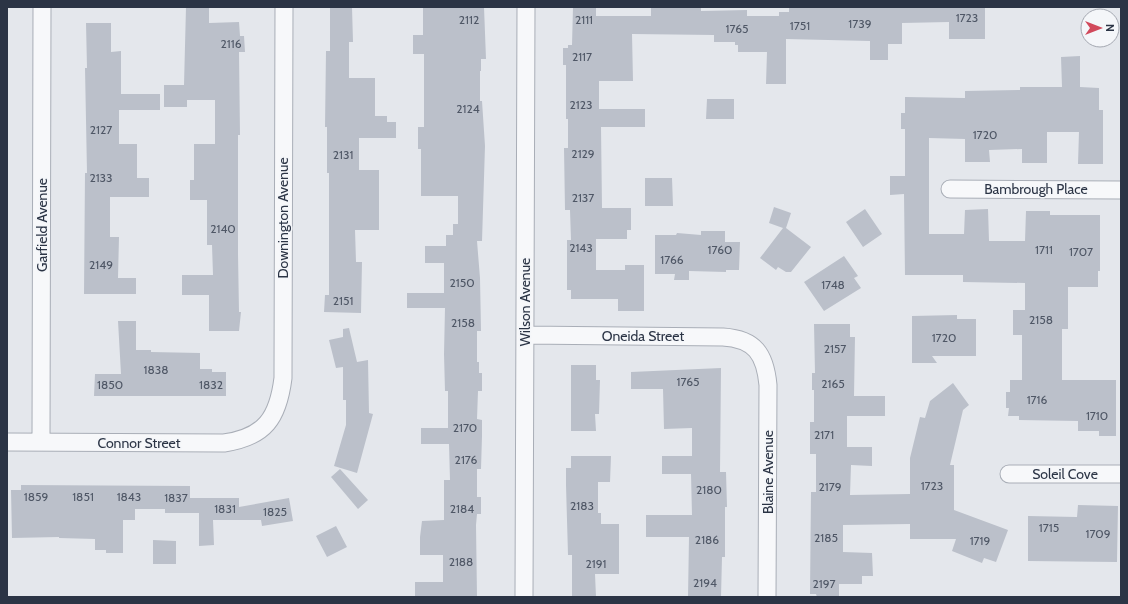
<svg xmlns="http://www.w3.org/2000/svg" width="1128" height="604" viewBox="0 0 1128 604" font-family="Cabin,sans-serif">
  <rect width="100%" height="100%" fill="#e4e7ec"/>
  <path fill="#bbc0ca" d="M186 7H209V23L239 22 240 36H244L245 52H239L240 135H238V254L239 312H241L239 331H209V295H182V275H213L212 245H207V200H190V180H194V144H215V100H187V107H164V85H184Z
    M330 7H352L353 42H349V78H375V116H387V122H396V138H359V170H379V230H355L356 262H362L361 313 324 312 325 295H329V173H327V127H325L326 51H330Z
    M423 7H484L486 59H481V71H480V101H482L485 146 482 241H477L480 278 481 331H477V362H479V373H482V391H478L477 419 482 420V436L481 469H477V497H481V514H477L476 525 477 597H415V582H443V555H420V537L422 521 444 520V480H450L449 444H421V428H448V391H445L444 354 445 308H407V293H444V263H425V246H446V235H453V224H458V196H421V149H418V127H424V54H413V35H423Z
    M573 7H596V16H651V7H701V11L747 10V16H779V12H789V8L985 7V39H949V22L902 23V44H888V60H870V41L786 39V84H766L767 52H738V45H735V42H714V35L632 34 633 81H599V109H645V127H601L602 208H631V230H627V239H596V270H625V265H644V311H618V299H571V290H567V240H571L570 210H565L564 148H568V119H566V65H563V48H568V45H572Z
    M86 23H111V52L121 51V94H160V110H119V144H137V178H149V197H110V237H119L118 278H136V294H84L85 173H87L85 68H87Z
    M1080 56V87L1099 88V110H1103V164H1078L1079 132H1047V163H1022V149L989 150 990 162H965V139L929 138V234H964L965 210 988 209 989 241H1025L1026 211H1050V215H1100V271H1098V287H1068V329H1062V380H1116V436H1099V431H1078V421L1019 420V416H1008L1009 408H1006V392H1010V380H1022V335H1013V310H1025V283L963 282V275H905L904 194 890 195V176H905V129H901V113H905V97L965 98V91L1020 90V87H1062L1061 57Z
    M707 99H734V119H706Z
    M645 178H672L673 206H645Z
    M774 207 791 213 786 228 811 247 791 272H786L778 267 776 270 760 258 783 228 769 223Z
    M865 209 882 234 863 247 846 222Z
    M701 231H725V242H740L739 270H726V272L689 271V280H674L675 274H655V235H676L677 233 701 235Z
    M844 256 858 276 854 278 861 288 824 311 804 282Z
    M957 315V319H976V356H932L937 363H912V316Z
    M118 321H136V350H151V352L200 353V369H212V372H226V396H94L95 374H121Z
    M814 324H850V337H855L854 396H885V416H847V447H872V466L851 465 850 495 910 494V458L920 417 925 418 930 401 953 383 969 405 963 410 950 465H954V510L1008 530 996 562 984 558 982 563 952 551 956 539H910V524L843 525V552L872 553 873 576H862V584H839V597H817L816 594H810L811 492H816V454H810V422H814V390H812V373H815Z
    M349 328 357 362 368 360 369 413 373 414 357 473 334 466 346 425V400H343V367L336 368 329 340 343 337V329Z
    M571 365H596V380H600L599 414H595L596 431H571Z
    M721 368 720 472H726L727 507H725V557H722L721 597H688L689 537H646V515H692L691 474H662V456H692V428L664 429 663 389H631V372Z
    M571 456H611L610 482H598V513H601V524H619V574H595L596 597H572V555H568L566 485V468H571Z
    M340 469 368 500 358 509 331 477Z
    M21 485 190 486V498H239V507L289 498 293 521 262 526 261 520H213L214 545 199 546V513H165V509H135V520H123V553H106V550H95V539L59 538V537L12 538 11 490H21Z
    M1078 505 1118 506 1117 562 1028 561V516L1077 517Z
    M336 526 347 547 327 557 316 536Z
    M153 540 176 541V564H153Z"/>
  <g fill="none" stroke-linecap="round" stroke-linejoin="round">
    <defs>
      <path id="minor" d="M950 189 1121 190
        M525 335 723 337C755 339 765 354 768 385L767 597
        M7 442 224 443C265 437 278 418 283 378L284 7
        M41 442 42 7
        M1009 474H1121
        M524 597 526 7"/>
    </defs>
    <use href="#minor" stroke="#a9aeb7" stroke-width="19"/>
    <use href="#minor" stroke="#f7f8fa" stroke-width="17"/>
  </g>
  <g text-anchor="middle" stroke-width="3" stroke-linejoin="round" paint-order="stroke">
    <g font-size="12" fill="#4f5766">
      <text x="967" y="22">1723</text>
      <text x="469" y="24">2112</text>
      <text x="584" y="24">2111</text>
      <text x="860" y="28">1739</text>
      <text x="800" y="30">1751</text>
      <text x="737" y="33">1765</text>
      <text x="231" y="48">2116</text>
      <text x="582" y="61">2117</text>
      <text x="581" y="109">2123</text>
      <text x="468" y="113">2124</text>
      <text x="101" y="134">2127</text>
      <text x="985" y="139">1720</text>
      <text x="583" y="158">2129</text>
      <text x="343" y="159">2131</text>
      <text x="101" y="182">2133</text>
      <text x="583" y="202">2137</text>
      <text x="223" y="233">2140</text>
      <text x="581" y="252">2143</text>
      <text x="720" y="254">1760</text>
      <text x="1044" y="254">1711</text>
      <text x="1081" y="256">1707</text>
      <text x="672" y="264">1766</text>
      <text x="101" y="269">2149</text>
      <text x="462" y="287">2150</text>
      <text x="833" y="289">1748</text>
      <text x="343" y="305">2151</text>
      <text x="1041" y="324">2158</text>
      <text x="463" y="327">2158</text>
      <text x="944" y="342">1720</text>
      <text x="835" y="353">2157</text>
      <text x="156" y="374">1838</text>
      <text x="688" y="386">1765</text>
      <text x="833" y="388">2165</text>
      <text x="110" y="389">1850</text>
      <text x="211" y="389">1832</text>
      <text x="1037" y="404">1716</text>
      <text x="1097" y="420">1710</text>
      <text x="465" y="432">2170</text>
      <text x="824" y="439">2171</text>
      <text x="466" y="464">2176</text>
      <text x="932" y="490">1723</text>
      <text x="830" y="491">2179</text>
      <text x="709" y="494">2180</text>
      <text x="36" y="501">1859</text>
      <text x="83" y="501">1851</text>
      <text x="129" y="501">1843</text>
      <text x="176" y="502">1837</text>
      <text x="582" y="510">2183</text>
      <text x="225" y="513">1831</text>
      <text x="462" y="513">2184</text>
      <text x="275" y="516">1825</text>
      <text x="1049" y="532">1715</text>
      <text x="1098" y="538">1709</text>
      <text x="826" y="542">2185</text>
      <text x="707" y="544">2186</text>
      <text x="980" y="545">1719</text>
      <text x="461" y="566">2188</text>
      <text x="596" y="568">2191</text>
      <text x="705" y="587">2194</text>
      <text x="824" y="588">2197</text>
    </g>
    <g font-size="14" fill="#2b3445" stroke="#f4f6f9">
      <text x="1036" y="194">Bambrough Place</text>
      <text transform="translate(283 218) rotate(-90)" y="5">Downington Avenue</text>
      <text transform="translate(42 225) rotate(-90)" y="5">Garfield Avenue</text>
      <text transform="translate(525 302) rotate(-90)" y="5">Wilson Avenue</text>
      <text x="643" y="341">Oneida Street</text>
      <text x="139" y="448">Connor Street</text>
      <text transform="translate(768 472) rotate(-90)" y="5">Blaine Avenue</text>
      <text x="1065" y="479">Soleil Cove</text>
    </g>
  </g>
  <rect width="1128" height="604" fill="none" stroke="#2b3445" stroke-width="16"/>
  <g transform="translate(1100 28) rotate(90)"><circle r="19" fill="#f4f6f9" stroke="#a4a8b1"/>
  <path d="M0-3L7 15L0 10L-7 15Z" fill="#d1495b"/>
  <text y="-6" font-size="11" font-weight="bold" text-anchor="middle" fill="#2b3445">N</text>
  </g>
</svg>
